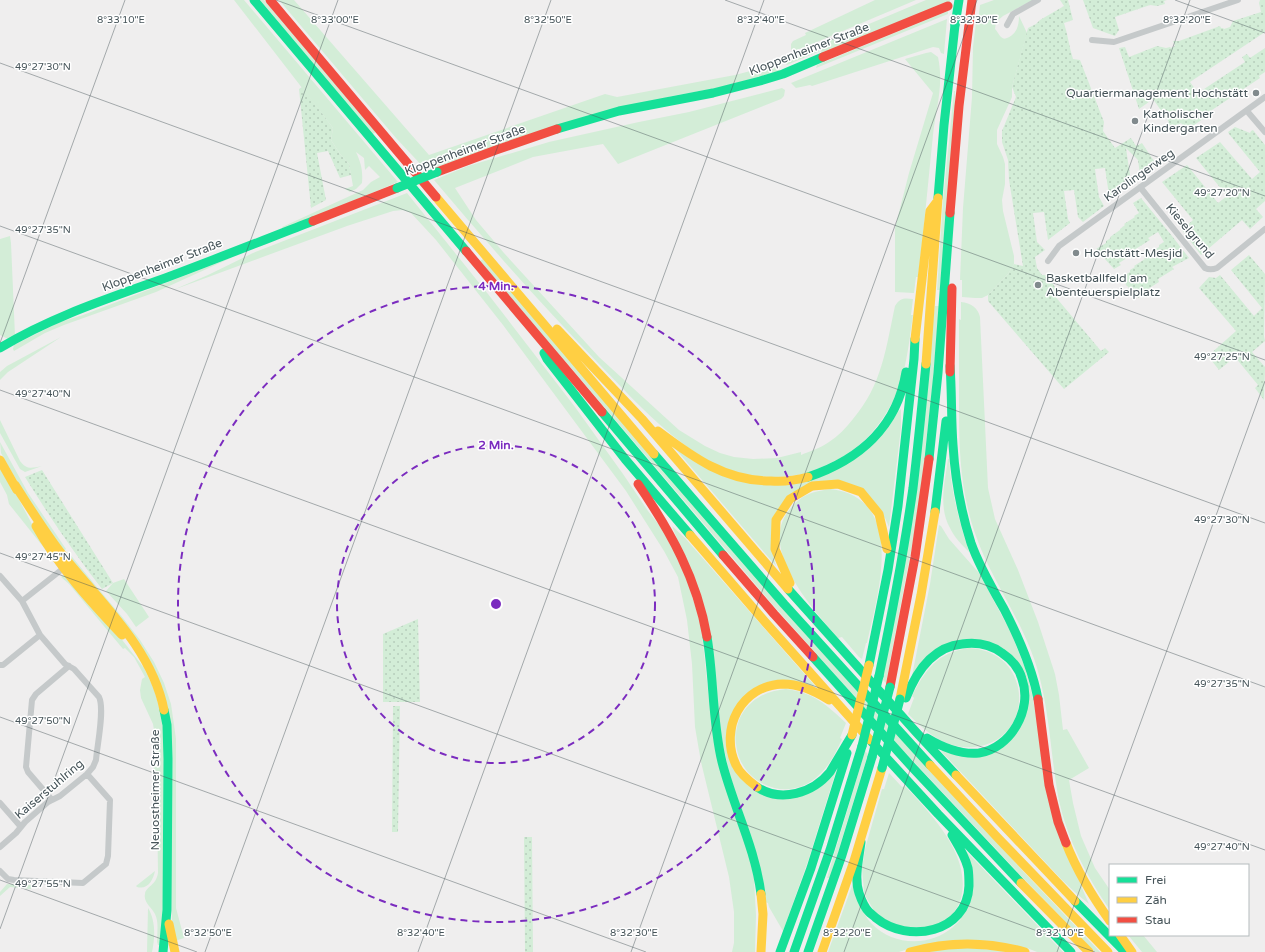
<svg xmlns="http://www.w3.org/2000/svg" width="1265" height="952" viewBox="0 0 1265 952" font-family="'Varela Round',sans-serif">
  <defs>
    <pattern id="garden-dots" width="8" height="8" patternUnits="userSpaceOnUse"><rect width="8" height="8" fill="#d3edd7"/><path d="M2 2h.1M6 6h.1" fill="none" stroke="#b6cdbb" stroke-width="1.8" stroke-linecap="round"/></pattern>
  </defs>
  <rect width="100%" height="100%" fill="#efeeee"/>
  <path fill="#d3edd7" d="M234 0H244L398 182 283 230 282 227 363 190 371 182 380 177 369 166 365 170 364 158 356 152C361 163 363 170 362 183L356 189 350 192 345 189 353 186 349 164 340 154 331 140 333 128Z
    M260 0H264L376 132 373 134Z
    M279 0H294L429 155 605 94 617 97 735 75 774 65 781 58 779 71 723 87 672 96 426 170 396 138Z
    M875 0H916L805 47 793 51 791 49V44L793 41 806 35 805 33Z
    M926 0H950V2L826 53 820 51 787 65 786 64 788 58Z
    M994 0H1033L1003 16 996 22 995 29C997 31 999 35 1001 37 1004 39 1004 39 1007 38 1017 34 1019 25 1019 16L1027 33 1012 87V97L997 130V144L1003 157 1005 164V184L1002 200 1003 211 1014 256V264L1008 274 988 295 982 298H975L962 297V280H960L963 208 972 97 973 47 976 22H978L980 5Z
    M948 11V14L816 68 817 65Z
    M947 19 944 54 941 53 939 48 933 47 812 86 810 85 796 88 791 83Z
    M931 52 938 57C944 85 936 108 933 135 928 183 924 230 918 277H916L914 293 895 292V228L909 173 933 93 905 59 926 53Z
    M782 88 785 90 784 96 781 99 618 164 603 144 533 157 455 188 476 220 504 253 599 357 679 430 705 446 720 453 734 457 753 459 777 458 801 452V455C810 451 821 448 829 442 838 436 846 428 853 419 882 385 886 348 895 306 900 298 904 298 913 299L911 315H913C910 335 908 355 903 374 892 414 865 450 826 465 819 468 811 472 803 474 773 480 739 477 711 462 669 439 631 397 598 363 541 304 487 243 434 180L468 166 549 142 639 122 689 112Z
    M954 91H955V106L940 290H937L943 200Z
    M407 193 488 294 575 407 623 474 648 511 663 530 682 565 701 624 709 701 748 852 754 879 756 915 755 952H732L734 943V912L729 877 701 762 695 727 692 664 687 620 678 577 664 551 626 491 503 325 436 240 411 213 403 210 393 211 347 226 173 290 208 275 253 253Z
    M10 236 11 243 15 336 8 339 0 335V239Z
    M233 257 156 292 64 325 45 333 14 351 13 349 14 345 60 322 83 315Z
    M483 259 1022 870 1100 952H1095L1024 879 898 745 772 604 480 261Z
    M961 302C971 303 978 308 980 317L988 488 995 519 1018 570 1038 622 1055 674 1059 695 1063 730 1067 729 1089 768 1069 780 1073 803 1081 836 1095 868 1110 890V910C1087 877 1068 841 1059 801 1051 759 1050 716 1039 675 1026 625 993 584 976 536 961 495 959 453 959 410 959 380 959 350 959 319L961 320Z
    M935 306H939L933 381 918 514 886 683 883 680Z
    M61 337 8 372 0 380V372L7 366Z
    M901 409V428L889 527 885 518 845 482 786 498 773 556 776 566 672 445 749 483 837 469Z
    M0 420 20 461C27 470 31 468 42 466L25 472 20 469 0 433Z
    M0 442 28 493 66 549 63 552 30 504 1 453Z
    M948 459H949C951 491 959 521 969 552 962 545 954 537 950 528 938 507 945 481 948 459Z
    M0 466 13 488 35 530 53 559 9 504 7 495 0 482Z
    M831 489C907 499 878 594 867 643H866L862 659 859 657 842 637 838 638C814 610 760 552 787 513 800 495 810 492 831 489Z
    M939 525 941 526 949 539 979 573 1011 633 1025 668 1032 694 1040 738 1082 888 1089 904 1078 895 1062 880 941 751 980 755 1025 718 1019 665 967 639 912 676 930 584Z
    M672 526 685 538 815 686 782 681 737 706 734 769 784 798 836 771 808 861 783 931 769 907 768 903 765 902 728 767 721 735 714 662 676 536Z
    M68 552 96 586 123 618 140 640 154 662 164 683 171 704 176 739V908L184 938 175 941 172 925 171 878 161 686 65 555Z
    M64 575 116 632 144 668 154 689 161 714 164 735 163 902 161 945H158L157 942C157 933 159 922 155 914 152 908 143 902 145 894 146 886 156 886 158 873L157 802 152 791 155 736 153 724 141 698 140 690 142 679 145 677 134 657 125 648 123 649 69 584 61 577Z
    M124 579 149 617 136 627 127 614 106 591 113 583Z
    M969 648C1034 651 1036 741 974 747 964 748 953 746 944 742 930 735 919 725 908 714L914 698 912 696C925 670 938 652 969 648Z
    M786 689C813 692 828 706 846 723L840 738 842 739C836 752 830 765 819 775 787 807 733 781 736 736 736 727 739 718 744 711 755 696 769 691 786 689Z
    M865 751 868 754 830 878H827Z
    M889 773 902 787 905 786C931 814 972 856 961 898 959 906 953 915 946 920 940 925 923 930 915 933L879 919 866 897 864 891 862 869 865 849 882 789H884Z
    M966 851 1063 952H1037L1027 948 914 947 899 952H828L853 883C858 897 861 913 872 924 893 946 930 947 953 927 956 924 961 920 963 915 964 911 963 904 964 900 964 884 965 867 966 851Z
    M155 871C153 880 148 890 137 887L136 886Z
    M7 884 31 885V889L10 887 0 896V892Z
    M148 908C156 921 155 938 152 952H147Z
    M1128 935H1143L1157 952H1142Z
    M962 947 1011 952H925Z"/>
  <path fill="url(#garden-dots)" d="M1060 0H1068L1073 20 1064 23C1068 35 1069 47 1073 59L1080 60 1104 122 1103 131 1115 148 1131 138 1136 146 1142 143 1156 164 1140 174 1138 160 1126 148 1130 175 1113 198 1109 195 1105 168 1095 169 1099 197 1104 206 1083 222 1078 217 1074 190 1064 191 1068 219 1070 223 1048 240 1044 212 1033 213 1037 242 1045 250 1035 257 1037 268 1042 275H1046L1058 291 1054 295 1101 351 1105 348 1109 352 1064 389 988 301V295L1008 274 1014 264 1023 266 1009 180 1008 160 1002 142V131L1016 97 1012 87 1028 28 1036 24 1040 20 1064 6Z
    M1083 0H1167L1164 1 1165 4 1157 6 1150 5 1115 17 1119 30 1115 36 1093 28Z
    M1260 0H1265V32L1190 82 1198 93 1245 62 1242 57 1247 54 1250 58 1265 48V72L1259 76 1260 78 1209 112 1210 114 1187 130 1181 123 1165 134 1161 128 1169 122 1153 99 1139 109 1119 48 1125 47 1129 57 1157 46 1166 48 1170 47 1171 48 1175 46 1173 41H1179L1220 26 1221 28H1223L1224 29 1230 27 1233 21 1261 12 1259 3Z
    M302 87 333 128 331 140 340 154 349 164 351 175 340 178 328 151 317 153 326 200 311 208 299 89Z
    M1235 127 1250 133 1251 131 1253 130 1265 145V201L1256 209 1263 217 1250 229 1242 220 1201 255 1182 230 1193 220 1162 182 1187 165 1218 203 1227 196 1196 158 1220 142 1252 179 1260 172 1229 134 1228 132Z
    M1141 198 1172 236 1189 258 1172 267 1174 269 1158 279 1159 282 1143 292 1145 294 1138 298 1120 278 1130 272V270L1135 267 1134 266 1145 259 1144 258 1149 255V253L1159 247V245L1164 242 1158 232 1148 238 1150 240 1134 250 1135 253 1119 263 1121 265 1114 269 1096 249 1106 243V241L1111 238 1110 237 1120 230V229L1125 225 1124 224 1135 217 1134 216 1139 213 1133 203Z
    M1249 255 1265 274 1264 336 1265 341 1252 352 1265 367 1264 400 1255 388 1258 385 1235 357 1219 370 1208 356 1236 331 1199 288 1209 277 1216 278 1220 275 1254 316 1262 308 1231 270Z
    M42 470 113 583 102 589C74 553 49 516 25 477Z
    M418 619 420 702H383V634Z
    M393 706H400L398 832H392Z
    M524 837H532L533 952H525Z"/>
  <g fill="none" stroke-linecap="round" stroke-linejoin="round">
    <path stroke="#c5c9ca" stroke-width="6" d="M1007 25 1013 14 1038 0
      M1092 40 1114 42 1238 0
      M1247 111 1265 132
      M1140 187 1205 268C1209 270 1212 270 1217 268L1265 229
      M1048 261 1059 246 1265 97
      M0 576 22 601 40 635 65 664 74 669 99 697C105 709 97 746 96 760L93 767 87 774 60 796 48 802 25 822 16 833 0 847
      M22 601 65 567
      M0 665H3L40 635
      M52 800 28 772 26 767 32 700 36 694 69 666
      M0 803 21 827
      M0 871 8 879 14 880 83 883 106 864 108 856 110 800 87 774"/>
    <path stroke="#16e098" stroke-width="9" d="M254 0 466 251
      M557 129 619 111 713 93 760 81 783 74 823 57
      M938 198 944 125 955 25
      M0 348C53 316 110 298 168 277 216 259 264 240 313 221
      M544 353 547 359 625 459 690 535
      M950 366C952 392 951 419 953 445 955 478 961 512 971 543 979 566 992 588 1004 609 1019 638 1032 667 1038 699
      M602 412 723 555
      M654 454 784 604 930 765
      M929 459 938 373 950 213
      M808 477C859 460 897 427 906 372
      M935 512 946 421
      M788 589 916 732 956 775
      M707 637C714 678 712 721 722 762 733 806 755 847 761 894
      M813 657 912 767 1021 883
      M869 665 888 570 898 506 914 359 915 339
      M879 676C892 614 904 551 913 488 918 446 922 405 926 364
      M906 698C916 672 932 647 962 644 976 642 990 644 1002 653 1011 659 1019 668 1022 679 1033 709 1011 748 979 753 960 755 942 747 927 738
      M870 740 938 814 1071 952
      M757 787C781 803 813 793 830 772L852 735
      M861 842C859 858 854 878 859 893 861 899 865 908 869 912 871 914 874 916 876 918 908 944 967 933 969 886 969 880 969 874 968 868 965 856 958 845 952 835
      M1075 901 1125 952
      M163 952 167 910 168 759 167 725 164 710
      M780 952 811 868 847 753
      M794 952 830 850 862 746
      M808 952 842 855 872 757"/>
    <path stroke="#ffcf43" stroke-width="9" d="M436 197 654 454
      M557 329 642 419 788 589
      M915 339 930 211 936 203
      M926 364 938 198
      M658 431C694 458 725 481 771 481 784 482 797 480 808 477
      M0 460 17 490
      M15 485C30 508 44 531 61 553 99 601 152 648 164 710
      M36 526C59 567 90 601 122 635
      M690 535 766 623 870 740
      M790 583 775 549 776 520 790 499 812 486 838 484 861 492 879 514 887 549
      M900 699 921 595 935 512
      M930 765 998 838 1108 952
      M956 775 1075 901
      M757 787C749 781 740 774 736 765 719 729 741 685 783 684 800 684 815 691 829 700
      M1066 843C1077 871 1092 896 1110 921
      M1021 883 1089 952
      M169 924 175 952
      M1120 935 1132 952
      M761 952 763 914 761 894
      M822 952 854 861 882 768
      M910 952C949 941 986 941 1025 952"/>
    <path stroke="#f24e42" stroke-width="9" d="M270 0 436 197
      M823 57 948 6
      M437 172 496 150 557 129
      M950 213 959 106 972 0
      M313 221 397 188
      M466 251 602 412
      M950 372 952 288
      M638 484C671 532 697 579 707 637
      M723 555 774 614 813 657
      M890 687 915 557 929 459
      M1038 699 1049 785 1058 822 1066 843"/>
    <path stroke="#16e098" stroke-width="9" d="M955 25 959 0
      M397 188 437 172
      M862 746 879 676
      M872 757 890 687
      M882 768 900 699"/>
    <path stroke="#ffcf43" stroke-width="9" d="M852 735 869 665"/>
  </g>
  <path fill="none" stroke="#465459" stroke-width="1" stroke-opacity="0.45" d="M276 0 1265 360M725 0 1265 196M1175 0 1265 33M0 63 1265 523M0 226 1265 687M0 343 125 0M0 390 1265 850M0 553 1095 952M0 717 646 952M0 880 197 952M0 929 338 0M205 952 551 0M418 952 764 0M631 952 977 0M844 952 1190 0M1057 952 1265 381"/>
  <g fill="none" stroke="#7b2cbf" stroke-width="2" stroke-dasharray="7 5">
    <circle cx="496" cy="604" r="159"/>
    <circle cx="496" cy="604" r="318"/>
  </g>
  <g fill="#818a8d" stroke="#fff" stroke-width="1.5">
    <circle cx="1256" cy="93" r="4"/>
    <circle cx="1135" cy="121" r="4"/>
    <circle cx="1076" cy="253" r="4"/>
    <circle cx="1038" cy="285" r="4"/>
  </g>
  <g text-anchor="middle" stroke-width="3" stroke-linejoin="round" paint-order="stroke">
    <g font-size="12" fill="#465459" stroke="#fff">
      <text transform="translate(809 49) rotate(-21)" y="4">Kloppenheimer Straße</text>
      <text transform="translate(465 150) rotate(-20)" y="4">Kloppenheimer Straße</text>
      <text transform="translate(1139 175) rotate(-35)" y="4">Karolingerweg</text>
      <text transform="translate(1190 231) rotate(50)" y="4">Kieselgrund</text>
      <text transform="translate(162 265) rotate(-21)" y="4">Kloppenheimer Straße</text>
      <text transform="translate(49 789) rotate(-40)" y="4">Kaiserstuhlring</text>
      <text transform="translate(155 790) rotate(-90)" y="4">Neuostheimer Straße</text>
    </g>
    <g font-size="12" fill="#465459" stroke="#fff" text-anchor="start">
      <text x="1248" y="97" text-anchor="end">Quartiermanagement Hochstätt</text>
      <text x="1143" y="118">Katholischer<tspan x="1143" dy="14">Kindergarten</tspan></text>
      <text x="1084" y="257">Hochstätt-Mesjid</text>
      <text x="1046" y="282">Basketballfeld am<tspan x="1046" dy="14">Abenteuerspielplatz</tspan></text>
    </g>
  </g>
  <g font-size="10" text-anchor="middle" fill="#465459" stroke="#fff" stroke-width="3" stroke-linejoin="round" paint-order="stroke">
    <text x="121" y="23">8°33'10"E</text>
    <text x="335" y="23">8°33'00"E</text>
    <text x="548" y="23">8°32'50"E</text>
    <text x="761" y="23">8°32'40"E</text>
    <text x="1187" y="23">8°32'20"E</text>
    <text x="974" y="23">8°32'30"E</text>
    <text x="43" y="70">49°27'30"N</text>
    <text x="1222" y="196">49°27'20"N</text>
    <text x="43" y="233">49°27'35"N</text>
    <text x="1222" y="360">49°27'25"N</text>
    <text x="43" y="397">49°27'40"N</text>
    <text x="1222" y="523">49°27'30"N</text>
    <text x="43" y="560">49°27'45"N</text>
    <text x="1222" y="687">49°27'35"N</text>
    <text x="43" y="724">49°27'50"N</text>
    <text x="1222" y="850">49°27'40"N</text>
    <text x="43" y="887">49°27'55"N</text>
    <text x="208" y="936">8°32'50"E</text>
    <text x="421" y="936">8°32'40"E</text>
    <text x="634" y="936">8°32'30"E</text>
    <text x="847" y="936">8°32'20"E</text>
    <text x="1060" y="936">8°32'10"E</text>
  </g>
  <circle cx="496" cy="604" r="6" fill="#7b2cbf" stroke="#fff" stroke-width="2"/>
  <g font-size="12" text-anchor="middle" font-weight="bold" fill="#7b2cbf" stroke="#fff" stroke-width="3" stroke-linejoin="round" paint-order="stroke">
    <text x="496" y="290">4 Min.</text>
    <text x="496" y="449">2 Min.</text>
  </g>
  <rect x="1109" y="864" width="140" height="72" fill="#ffffff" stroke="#b5bbbd"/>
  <rect x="1117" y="877" width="20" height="6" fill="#16e098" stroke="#b5bbbd"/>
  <text x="1145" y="884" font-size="12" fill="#465459">Frei</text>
  <rect x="1117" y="897" width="20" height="6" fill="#ffcf43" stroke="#b5bbbd"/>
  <text x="1145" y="904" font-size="12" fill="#465459">Zäh</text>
  <rect x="1117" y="917" width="20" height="6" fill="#f24e42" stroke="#b5bbbd"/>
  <text x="1145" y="924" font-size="12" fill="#465459">Stau</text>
</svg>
